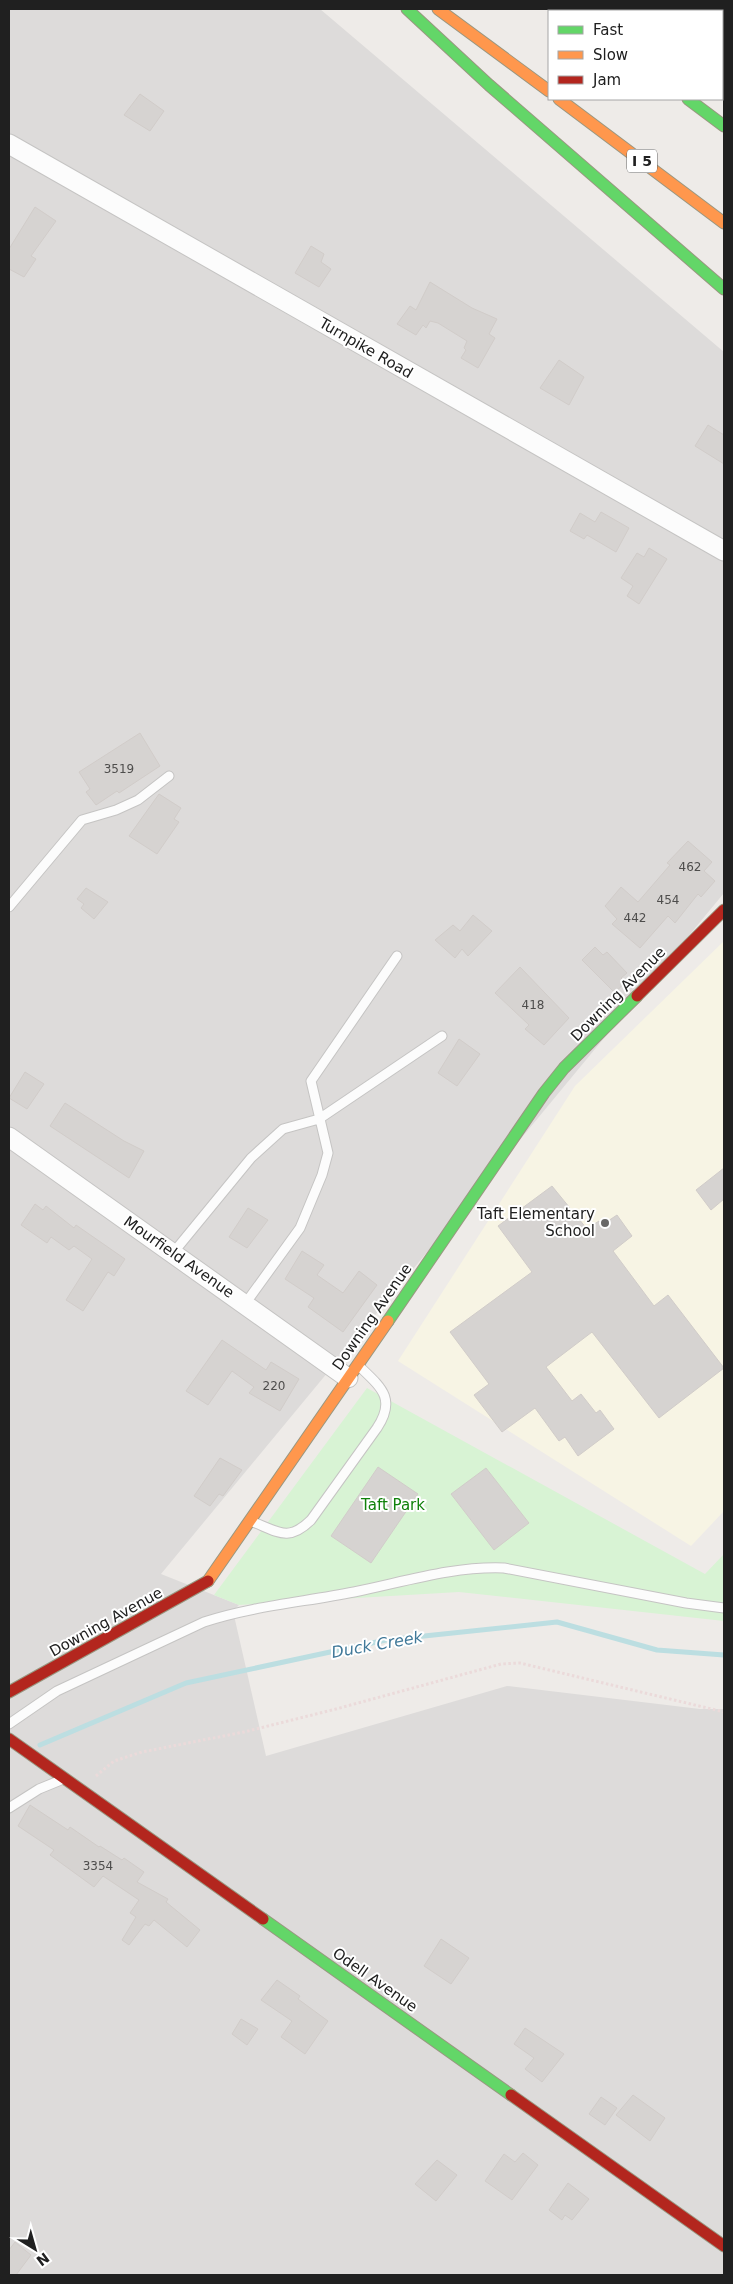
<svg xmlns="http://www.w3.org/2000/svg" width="733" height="2284" viewBox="0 0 733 2284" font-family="'DejaVu Sans',sans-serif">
  <rect width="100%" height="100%" fill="#eeebe8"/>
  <path fill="#dddbda" d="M9 9H320L724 352V893L161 1574 239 1605 233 1611 266 1756 507 1686 700 1709H724V2275H9Z"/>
  <path fill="#f7f4e4" d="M724 941V1511L691 1546 398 1361 575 1086Z"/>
  <path fill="#d8f3d4" d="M367 1388 705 1574 724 1554V1621L459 1592 239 1605 214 1595Z"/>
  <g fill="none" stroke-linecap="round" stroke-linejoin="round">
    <path stroke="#bcdee1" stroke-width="5" d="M40 1745 186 1683 386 1640 557 1622 657 1650 724 1655"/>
  </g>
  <path fill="#d6d3d1" stroke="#d1ccc9" d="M140 94 164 111 150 131 124 115Z
    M35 207 56 221 31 256 36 259 24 277 9 269V249Z
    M311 246 324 254 321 262 331 269 319 287 295 273Z
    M430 282 472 308 497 319 489 334 495 338 478 368 461 358 466 350 464 348 467 341 438 323 430 321 426 328 423 325 416 335 397 324 410 306 416 310Z
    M559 360 584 377 569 405 540 388Z
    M708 425 724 435V464L695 446Z
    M601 512 629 528 616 552 587 535 584 539 570 531 580 513 595 522Z
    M649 548 667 559 639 604 627 596 633 586 621 578 637 553 644 557Z
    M140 733 160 766 119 793 117 791 96 805 86 792 90 789 79 772Z
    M159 794 181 808 174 819 179 822 157 854 129 836Z
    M688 841 712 862 704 871 715 881 701 897 698 894 675 923 668 916 640 948 612 924 617 919 605 906 621 887 638 902 670 865 667 863Z
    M86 888 108 902 94 919 81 908 84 904 77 899Z
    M473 915 492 931 468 956 462 949 455 958 435 940 453 925 460 931Z
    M595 947 603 955 607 952 627 973 621 978 625 982 615 993 582 960Z
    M520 967 569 1018 544 1045 525 1029 529 1025 495 993Z
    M459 1039 480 1054 457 1086 438 1073Z
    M25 1072 44 1084 27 1109 9 1098Z
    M65 1103 124 1141 144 1151 129 1178 50 1126Z
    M724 1168V1199L711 1210 696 1190Z
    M552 1186 587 1229 599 1221 602 1225 617 1215 632 1236 613 1251 654 1306 668 1295 724 1368 659 1418 592 1332 546 1367 572 1401 581 1394 596 1413 600 1410 614 1429 578 1456 565 1437 559 1441 535 1408 502 1432 474 1395 489 1384 450 1332 532 1272 498 1226Z
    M35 1204 43 1210 46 1206 74 1228 76 1225 125 1259 114 1276 108 1272 83 1311 66 1300 92 1259 74 1246 69 1250 51 1237 47 1243 21 1225Z
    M248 1208 268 1220 247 1248 229 1237Z
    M302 1251 324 1265 317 1275 343 1293 359 1271 377 1285 343 1332 308 1307 314 1298 285 1279Z
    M222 1340 266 1370 271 1362 299 1379 280 1411 249 1393 254 1387 232 1371 208 1405 186 1391Z
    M220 1458 242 1470 223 1496 219 1494 210 1506 194 1496Z
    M378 1467 418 1494 371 1563 331 1536Z
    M486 1468 529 1523 494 1550 451 1494Z
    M30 1805 68 1830 70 1827 99 1847 100 1846 122 1860 124 1858 144 1872 137 1882 168 1899 166 1902 200 1930 187 1947 154 1920 149 1926 145 1924 129 1945 122 1940 136 1917 130 1913 139 1900 103 1876 94 1887 50 1855 54 1850 18 1826Z
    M441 1939 469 1958 451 1984 424 1966Z
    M277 1980 300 1996 298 1999 328 2021 305 2054 281 2037 292 2021 261 2000Z
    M241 2019 258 2029 247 2045 232 2034Z
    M525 2028 564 2054 542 2082 525 2069 534 2058 514 2044Z
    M633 2095 665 2118 650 2141 616 2115Z
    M601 2097 617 2108 605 2125 589 2114Z
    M523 2153 538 2165 512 2200 485 2181 504 2154 515 2162Z
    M437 2160 457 2175 436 2201 415 2184Z
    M568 2183 589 2199 572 2220 565 2215 562 2220 549 2210Z
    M15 2242 31 2255 16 2275H9V2250Z"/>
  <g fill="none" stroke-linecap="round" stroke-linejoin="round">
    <defs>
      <path id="lane" d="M9 907 82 820 116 810 138 800 169 776
        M173 1253 251 1158 283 1129 319 1119 442 1036
        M245 1304 300 1228 322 1175 328 1153 311 1081 397 956
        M253 1522C278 1532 289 1542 311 1520L377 1428C396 1399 382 1388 360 1367
        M9 1724 57 1691 204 1622C253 1606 304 1602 354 1592 404 1582 453 1566 504 1568L686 1603 724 1608
        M9 1808 39 1789 61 1780"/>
      <path id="street" d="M9 144 724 551
        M9 1137 348 1378"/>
      <path id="fast" d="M407 9 489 85 724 289
        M601 9 605 11
        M722 85 724 87
        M688 99 724 126
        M388 1321 544 1093 564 1068 637 996
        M263 1919 511 2095"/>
      <path id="slow" d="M438 9 549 91
        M559 99 724 223
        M208 1581 388 1321"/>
      <path id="jam" d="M568 9 571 11
        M637 996 724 910
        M9 1692 208 1581
        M9 1739 263 1919
        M511 2095 724 2246"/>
    </defs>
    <use href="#lane" stroke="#c5c4c3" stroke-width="11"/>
    <use href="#street" stroke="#c5c4c3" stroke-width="21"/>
    <use href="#fast" stroke="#999780" stroke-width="13"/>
    <use href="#slow" stroke="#999780" stroke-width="13"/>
    <use href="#jam" stroke="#999780" stroke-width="13"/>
    <path stroke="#ebdada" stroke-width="3" stroke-dasharray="2.5 2.5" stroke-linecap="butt" d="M96 1776 114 1761 142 1752 244 1732 336 1709 501 1664 520 1663 724 1712"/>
    <use href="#lane" stroke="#fcfcfc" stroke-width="9"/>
    <use href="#street" stroke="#fcfcfc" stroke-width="19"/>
    <use href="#fast" stroke="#63d668" stroke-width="11"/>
    <use href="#slow" stroke="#ff974d" stroke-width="11"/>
    <use href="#jam" stroke="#b3261e" stroke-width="11"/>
  </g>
  <circle fill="#686766" stroke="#fff" stroke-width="2" cx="605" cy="1223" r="5"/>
  <g text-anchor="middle" stroke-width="4" stroke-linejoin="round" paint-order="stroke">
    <g font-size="12" fill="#4e4d4c">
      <text x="119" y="773">3519</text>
      <text x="690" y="871">462</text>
      <text x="668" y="904">454</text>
      <text x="635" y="922">442</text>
      <text x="533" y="1009">418</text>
      <text x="274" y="1390">220</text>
      <text x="98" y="1870">3354</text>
    </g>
    <rect fill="#fff" stroke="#636363" stroke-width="1" x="627" y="149.5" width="30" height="23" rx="4"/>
    <g font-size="14" font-weight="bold" fill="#202020">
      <text x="642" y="166">I 5</text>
    </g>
    <g font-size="15" fill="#202020" stroke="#fff">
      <text transform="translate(366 348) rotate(30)" y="5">Turnpike Road</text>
      <text transform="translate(618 994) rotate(-45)" y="5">Downing Avenue</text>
      <text transform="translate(179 1257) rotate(35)" y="5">Mourfield Avenue</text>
      <text transform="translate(372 1317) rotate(-55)" y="5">Downing Avenue</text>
      <text transform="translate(106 1622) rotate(-29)" y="5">Downing Avenue</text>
      <text transform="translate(375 1980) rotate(35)" y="5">Odell Avenue</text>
    </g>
    <g font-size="15" fill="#202020" stroke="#fff" text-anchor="end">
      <text x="595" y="1219">Taft Elementary<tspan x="595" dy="17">School</tspan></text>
    </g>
    <g font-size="15" fill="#10810a" stroke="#fff">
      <text x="393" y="1510">Taft Park</text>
    </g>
    <g font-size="16" font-style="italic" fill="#417999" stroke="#fff">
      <text transform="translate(377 1644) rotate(-10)" y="6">Duck Creek</text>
    </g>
  </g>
  <rect width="733" height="2284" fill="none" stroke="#202020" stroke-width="20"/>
  <rect x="548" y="10" width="175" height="90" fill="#ffffff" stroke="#a6a6a6"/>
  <rect x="558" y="26" width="25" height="8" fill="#63d668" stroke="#a6a6a6"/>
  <text x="593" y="35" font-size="15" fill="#202020">Fast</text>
  <rect x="558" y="51" width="25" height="8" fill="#ff974d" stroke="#a6a6a6"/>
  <text x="593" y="60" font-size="15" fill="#202020">Slow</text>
  <rect x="558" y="76" width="25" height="8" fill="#b3261e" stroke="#a6a6a6"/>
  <text x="593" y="85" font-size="15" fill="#202020">Jam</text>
  <g transform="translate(35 2249) rotate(143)" stroke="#ffffff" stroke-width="4" paint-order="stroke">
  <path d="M0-4L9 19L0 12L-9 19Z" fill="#202020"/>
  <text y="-8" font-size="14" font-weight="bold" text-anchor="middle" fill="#202020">N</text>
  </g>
</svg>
